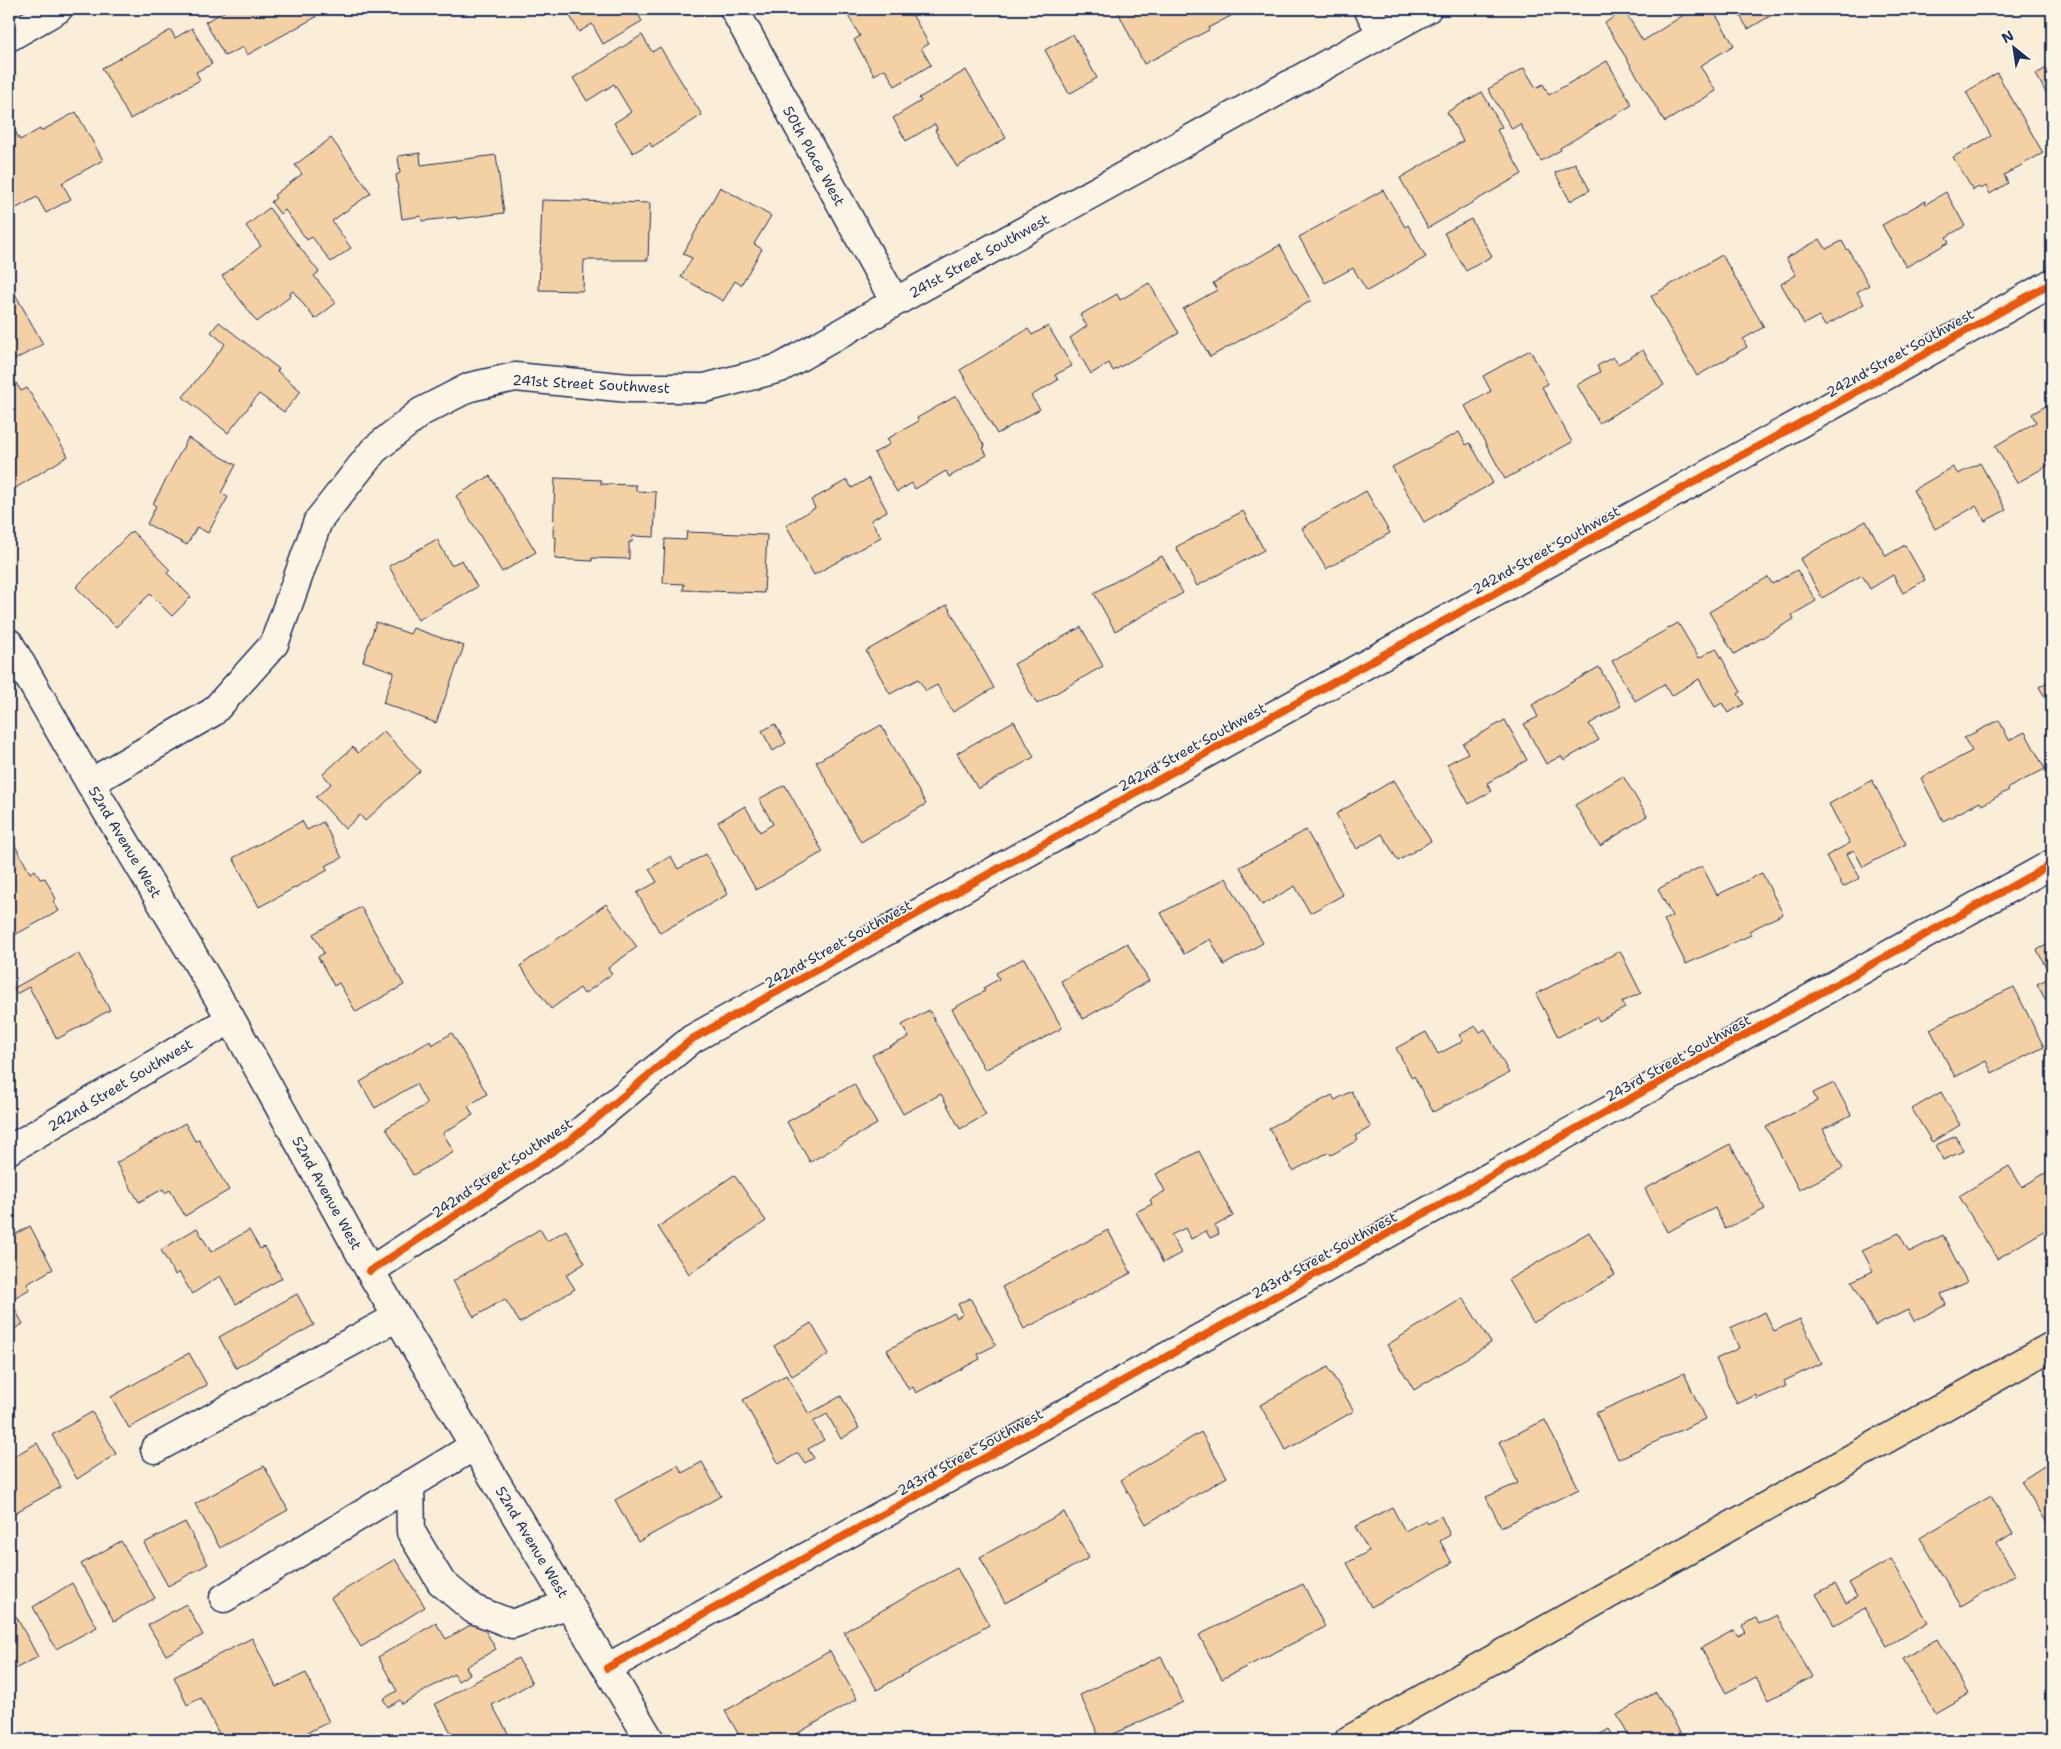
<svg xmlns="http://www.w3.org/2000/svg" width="2061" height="1749" viewBox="0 0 2061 1749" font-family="'Shantell Sans',sans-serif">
  <rect width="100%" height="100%" fill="#faeed8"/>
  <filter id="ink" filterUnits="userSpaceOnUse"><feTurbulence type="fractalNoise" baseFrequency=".02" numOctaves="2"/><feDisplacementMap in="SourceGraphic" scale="10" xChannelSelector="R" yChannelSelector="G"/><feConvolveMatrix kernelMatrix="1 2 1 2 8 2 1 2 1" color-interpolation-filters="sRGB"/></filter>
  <g filter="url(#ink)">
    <path fill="#f4d1a4" stroke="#1b2f5e" d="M223 9H312L316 17 247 55 243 47 225 56 205 22 224 12Z
      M566 9H635L642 21 603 44 592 24 579 32Z
      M844 9H909L929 44 921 48 931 65 895 86 885 69 874 75 854 40 860 36Z
      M1120 9H1244L1208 28 1209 30 1144 64 1117 10Z
      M1693 9H1712L1734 45 1700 66 1716 91 1665 122 1605 23 1624 10 1643 41Z
      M1736 9H1782L1748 29Z
      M192 28 212 64 196 72 200 80 130 119 102 68 171 30 175 38Z
      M1073 34 1097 78 1069 94 1045 50Z
      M642 35 652 52 660 47 702 115 652 147 650 143 633 153 614 123 631 112 614 84 587 101 573 78Z
      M1607 61 1632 105 1560 148 1561 150 1541 161 1520 124 1512 129 1488 89 1524 68 1536 88 1543 84 1549 95Z
      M2052 65V104L2036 74Z
      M966 70 1006 138 957 167 935 130 937 129 935 124 906 141 893 118 921 101 919 98Z
      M1997 73 2043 153 2004 175 2008 183 1990 194 1986 186 1981 189 1979 187 1973 190 1953 157 1991 136 1966 92Z
      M1482 92 1502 127 1497 130 1522 174 1428 228 1400 178 1463 141 1447 112Z
      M76 112 103 160 62 183 71 199 46 213 37 197 11 211 9 207V120L20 140 40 129 41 131Z
      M331 138 371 193 332 221 351 248 331 262 312 237 307 240 285 210 280 214 271 202 276 198 274 195 302 174 295 165Z
      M420 153 421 165 496 155 504 213 457 219V217L422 221 421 216 402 219 396 175 400 173 398 156Z
      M1575 163 1590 190 1570 201 1555 173Z
      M720 187 771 216 754 244 762 249 741 285 735 281 723 301 681 277 692 258 683 254Z
      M1383 190 1405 227 1408 225 1426 257 1367 291 1353 268 1325 283 1299 237Z
      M1946 192 1965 226 1946 237 1949 242 1906 267 1882 225 1925 201 1926 204Z
      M542 200 650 203 648 260H584L583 291 539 290Z
      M269 208 319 272 314 276 336 303 315 319 293 291 290 293 291 296 257 322 222 276 261 246 246 226Z
      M1471 219 1492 256 1466 271 1444 233Z
      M1820 239 1826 249 1842 241 1847 250 1848 249 1869 285 1857 292 1864 304 1825 326 1819 316 1804 324 1781 284 1796 275 1786 258Z
      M1280 245 1311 301 1210 357 1183 309 1217 290 1213 283Z
      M1722 255 1764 327 1743 339 1747 347 1697 376 1651 296Z
      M9 283 43 344 9 363Z
      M1149 283 1179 333 1113 371 1109 363 1091 374 1070 338 1087 326 1080 315 1117 294 1120 300Z
      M219 322 279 369 277 371 301 391 284 412 259 394 228 433 183 397 225 344 211 332Z
      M1048 326 1072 366 1055 375 1058 380 1031 396 1040 409 997 434 960 370 1028 329 1032 335Z
      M1530 350 1548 384 1542 387 1572 442 1505 479 1465 406 1491 391 1483 376Z
      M1643 350 1664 385 1599 423 1577 385 1600 372 1597 366 1613 357 1618 364Z
      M9 372 21 391 27 388 68 456 14 489 9 479Z
      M956 396 985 447 983 448 987 455 949 477 946 471 915 489 912 483 897 492 874 453 890 444 887 439 919 421 917 418Z
      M2049 404 2052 409V442L2050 443 2052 446V463L2017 483 1995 446 2036 422 2032 414Z
      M1459 432 1466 445 1470 443 1493 483 1424 522 1392 467Z
      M188 438 236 465 221 493 228 497 208 533 197 527 187 545 147 524 156 506 153 504Z
      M1980 463 2006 510 1985 521 1976 506 1935 529 1913 490 1953 467 1958 474Z
      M490 476 536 552 502 572 456 496Z
      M555 478 601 480V484L636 485V491L656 492 654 537 633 536 632 542H629V559L592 558V561L555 559 556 537H553Z
      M869 478 887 511 871 520 881 537 814 575 786 525 815 508 811 500 847 480 852 488Z
      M1366 491 1390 533 1326 569 1302 528Z
      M1243 511 1264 550 1197 586 1176 547Z
      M1866 521 1886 556 1905 545 1925 580 1903 593 1893 575 1870 589 1862 575 1822 598 1800 559Z
      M132 531 170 570 167 573 191 597 172 616 150 594 116 627 76 587Z
      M687 532 767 535 764 593 683 590 684 584 663 583 665 539 686 540Z
      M437 539 451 565 462 560 477 587 418 620 389 566Z
      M1162 556 1183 593 1115 631 1094 593Z
      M1797 570 1816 601 1792 615 1794 619 1734 654 1709 612 1768 577 1772 584Z
      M947 605 994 688 953 712 937 685 926 691 918 679 890 694 866 651Z
      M376 622 410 634 413 628 464 646 436 723 383 703 394 672 363 661Z
      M1678 623 1699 658 1716 648 1741 692 1738 694 1744 704 1728 713 1722 703 1715 707 1699 679 1671 696 1664 684 1635 701 1612 661Z
      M1081 627 1103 666 1037 704 1014 664Z
      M1599 667 1621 706 1589 724 1599 740 1564 760 1561 756 1546 764 1524 724 1538 717 1532 705Z
      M2052 679V709L2039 687Z
      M1505 720 1527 760 1487 783 1492 791 1469 804 1447 764 1468 753 1463 744Z
      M1999 720 2009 740 2025 732 2045 769 2008 788 2009 790 1982 805 1980 802 1943 821 1921 778 1972 751 1964 738Z
      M1014 721 1034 757 978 789 957 753Z
      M775 724 786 743 773 751 762 731Z
      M881 725 926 804 861 842 816 762Z
      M384 731 420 771 365 821 360 815 345 829 316 797 331 784 323 774 353 747 358 753Z
      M1623 776 1647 816 1600 846 1575 805Z
      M1394 780 1431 841 1398 861 1382 834 1357 849 1336 814Z
      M1872 780 1906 844 1863 867 1854 850 1847 854 1860 878 1843 887 1826 856 1850 843 1829 804Z
      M785 785 823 852 756 890 718 822 745 806 760 832 773 824 759 799Z
      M302 821 307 830 323 822 342 858 325 866 328 870 259 907 233 858Z
      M1306 830 1343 895 1310 913 1295 886 1262 905 1240 867Z
      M12 840 30 873 35 870 40 879 45 878 56 899 53 901 59 911 9 938V842Z
      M706 854 728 894 660 933 637 893 657 882 649 869 671 856 678 869Z
      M1702 866 1717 895 1762 873 1783 914 1749 931 1751 935 1686 964 1664 920 1672 916 1658 889Z
      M1226 878 1263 943 1224 965 1210 939 1184 954 1161 913Z
      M606 904 637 947 608 968 612 974 584 994 580 988 551 1009 520 966Z
      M361 907 404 985 356 1012 339 983 334 986 318 957 324 953 313 934Z
      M2052 942V1012L2037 984 2051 977 2037 950Z
      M1127 943 1149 981 1083 1019 1061 981Z
      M1620 951 1641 993 1622 1002 1625 1008 1599 1021 1597 1017 1558 1037 1536 994Z
      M78 953 110 1010 57 1039 29 987 16 994 14 988Z
      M1024 958 1062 1028 985 1070 952 1009 985 991 983 988 999 979 996 973Z
      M2014 987 2044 1047 1992 1073 1986 1061 1955 1077 1930 1029 1966 1009Z
      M929 1010 986 1115 960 1129 941 1094 903 1114 872 1055 909 1037 902 1025Z
      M1476 1026 1480 1032 1485 1029 1509 1073 1433 1112 1414 1076 1412 1078 1396 1048 1426 1032 1438 1054 1463 1041 1459 1035Z
      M452 1033 487 1094 468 1106 473 1115 443 1133 454 1152 413 1175 386 1128 427 1104 416 1084 375 1108 360 1082 430 1041 432 1045Z
      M1834 1083 1851 1115 1823 1129 1843 1168 1799 1190 1766 1127 1817 1101 1813 1093Z
      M854 1084 877 1124 810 1162 787 1122Z
      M1351 1091 1371 1127 1355 1136 1358 1140 1331 1155 1329 1152 1293 1171 1269 1128 1332 1095 1335 1100Z
      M1941 1092 1960 1125 1932 1142 1912 1109Z
      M185 1123 195 1141 199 1140 229 1190 185 1216 170 1190 165 1193 163 1189 139 1202 116 1163Z
      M1956 1136 1963 1151 1943 1160 1936 1145Z
      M1730 1144 1765 1209 1725 1229 1715 1208 1667 1232 1645 1189Z
      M1199 1151 1233 1216 1215 1226 1219 1234 1210 1238 1206 1231 1191 1239 1185 1228 1171 1235 1181 1253 1163 1263 1136 1212 1152 1204 1150 1200 1165 1191 1156 1174Z
      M2009 1166 2022 1187 2047 1172 2052 1182V1226L1997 1259 1959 1196Z
      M734 1175 766 1221 689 1274 658 1227Z
      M30 1226 53 1269 27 1284 30 1289 10 1300 23 1324 9 1332V1238Z
      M197 1228 211 1252 249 1230 260 1249 264 1247 282 1278 236 1304 220 1276 192 1294 179 1272 175 1275 161 1250Z
      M540 1229 547 1241 566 1230 585 1263 566 1275 575 1289 520 1323 505 1299 474 1317 453 1281Z
      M1108 1230 1131 1273 1024 1329 1002 1287Z
      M1589 1232 1615 1275 1533 1323 1508 1280Z
      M1899 1233 1909 1252 1943 1235 1967 1282 1941 1294 1946 1305 1914 1321 1908 1310 1875 1326 1852 1281 1873 1271 1862 1250Z
      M297 1294 314 1325 236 1368 219 1337Z
      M970 1298 996 1345 978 1354 980 1359 916 1393 913 1387 909 1390 887 1350 954 1313 957 1318 963 1314 958 1304Z
      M1463 1298 1491 1343 1414 1390 1387 1345Z
      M1765 1312 1774 1331 1800 1319 1822 1363 1784 1381 1786 1386 1757 1399 1756 1395 1737 1404 1716 1359 1739 1348 1730 1328Z
      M811 1323 829 1354 792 1376 774 1346Z
      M189 1353 207 1385 129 1428 111 1397Z
      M1328 1367 1354 1411 1286 1450 1260 1405Z
      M1684 1373 1705 1419 1618 1459 1596 1413Z
      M786 1375 809 1414 841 1396 859 1428 841 1439 827 1414 813 1422 824 1440 808 1449 814 1458 805 1463 798 1453 779 1464 743 1400Z
      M92 1412 116 1454 77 1479 52 1435Z
      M1545 1420 1579 1489 1501 1527 1486 1497 1518 1483 1499 1442Z
      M1201 1432 1227 1477 1146 1524 1121 1480Z
      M37 1443 61 1487 9 1516V1459Z
      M2052 1461V1531L2021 1481Z
      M702 1462 721 1496 638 1542 615 1500 678 1465 682 1473Z
      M264 1466 288 1510 220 1548 195 1504Z
      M1991 1496 2013 1534 1997 1544 2015 1574 1961 1606 1920 1538Z
      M1392 1507 1405 1531 1426 1520 1428 1524 1441 1516 1450 1535 1440 1541 1452 1563 1371 1607 1347 1563 1369 1551 1355 1527Z
      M1064 1512 1089 1558 1005 1603 980 1557Z
      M185 1522 208 1564 168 1586 144 1543Z
      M121 1541 155 1598 114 1621 81 1564Z
      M395 1559 425 1607 361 1647 331 1598Z
      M1891 1559 1928 1622 1887 1646 1864 1608 1834 1625 1816 1594 1835 1584 1846 1603 1857 1597 1849 1583Z
      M957 1568 989 1625 877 1690 844 1632Z
      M72 1583 97 1627 56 1649 33 1607Z
      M1303 1584 1325 1627 1222 1679 1199 1635Z
      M186 1604 203 1635 166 1655 148 1625Z
      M1777 1615 1812 1677 1769 1700 1756 1677 1726 1693 1701 1648 1734 1630 1738 1636 1746 1632 1742 1626 1756 1618 1759 1624Z
      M16 1616 38 1657 9 1672V1619Z
      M479 1620 496 1649 466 1667 470 1674 458 1681 454 1674 402 1704 400 1700 388 1707 383 1699 397 1691 378 1657 436 1623 446 1639Z
      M252 1638 276 1687 306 1673 329 1722 292 1740H222L201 1698 187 1705 174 1677Z
      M1937 1639 1968 1694 1935 1713 1903 1659Z
      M830 1651 857 1699 786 1740H742L725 1711Z
      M1161 1656 1183 1702 1101 1740 1080 1695Z
      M518 1658 532 1683 492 1705 512 1740H455L435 1704Z
      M1656 1692 1685 1740H1631L1617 1715Z
      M1609 1729 1616 1740H1590Z
      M1566 1733 1570 1740H1553Z"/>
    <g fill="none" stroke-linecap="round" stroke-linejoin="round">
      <defs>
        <path id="minor" d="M734 9 895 302
          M1368 9 1382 33
          M9 37 58 9
          M9 643 90 783 231 1019 370 1271 650 1740
          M90 783 213 712 274 644 318 521 374 450 421 412 470 387 515 377 629 388H705L780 368 895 302 1427 9
          M9 1150 231 1019
          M370 1271 573 1138 692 1039 2052 283
          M155 1449 397 1317
          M410 1484 411 1532 441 1582 473 1609 512 1624 569 1604
          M224 1598 474 1446
          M607 1668 2052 864"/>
        <path id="major" d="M1349 1740 2052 1346"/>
      </defs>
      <use href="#minor" stroke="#1b2f5e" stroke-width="31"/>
      <use href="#major" stroke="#1b2f5e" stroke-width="31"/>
      <use href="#minor" stroke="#fcf5e5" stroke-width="28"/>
      <use href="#major" stroke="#f9ddab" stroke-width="28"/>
      <defs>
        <path id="cycleway" d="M370 1271 573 1138 692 1039 2052 283
          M607 1668 2052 864"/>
      </defs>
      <use href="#cycleway" stroke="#fcf5e5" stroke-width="11"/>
      <use href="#cycleway" stroke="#e8590c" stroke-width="8"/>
    </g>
  </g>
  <g text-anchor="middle" stroke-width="4" stroke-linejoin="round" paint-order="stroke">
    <g font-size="14" fill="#1b2f5e" stroke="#fcf5e5">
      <text transform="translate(814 156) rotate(61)" y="5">50th Place West</text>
      <text transform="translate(979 256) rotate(-29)" y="5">241st Street Southwest</text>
      <text transform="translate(1900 353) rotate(-29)" y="5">242nd Street Southwest</text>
      <text transform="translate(591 384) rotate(3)" y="5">241st Street Southwest</text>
      <text transform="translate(1546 550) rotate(-29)" y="5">242nd Street Southwest</text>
      <text transform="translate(1192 747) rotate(-29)" y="5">242nd Street Southwest</text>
      <text transform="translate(125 842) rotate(59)" y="5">52nd Avenue West</text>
      <text transform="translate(838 944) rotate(-29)" y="5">242nd Street Southwest</text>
      <text transform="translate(1678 1058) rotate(-29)" y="5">243rd Street Southwest</text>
      <text transform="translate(120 1085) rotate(-31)" y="5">242nd Street Southwest</text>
      <text transform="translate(502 1168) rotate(-34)" y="5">242nd Street Southwest</text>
      <text transform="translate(327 1193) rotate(61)" y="5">52nd Avenue West</text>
      <text transform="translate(1324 1255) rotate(-29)" y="5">243rd Street Southwest</text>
      <text transform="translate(970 1452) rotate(-29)" y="5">243rd Street Southwest</text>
      <text transform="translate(532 1542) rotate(59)" y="5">52nd Avenue West</text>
    </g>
  </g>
  <rect width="2061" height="1749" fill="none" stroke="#fcf5e5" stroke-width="30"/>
  <rect x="15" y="15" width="2031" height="1719" fill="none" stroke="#1b2f5e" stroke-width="2" filter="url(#ink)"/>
  <g transform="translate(2014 48) rotate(330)" stroke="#fcf5e5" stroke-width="4" paint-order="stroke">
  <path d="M0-4L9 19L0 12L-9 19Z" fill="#1b2f5e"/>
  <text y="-8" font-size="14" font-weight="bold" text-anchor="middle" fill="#1b2f5e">N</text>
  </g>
</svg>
